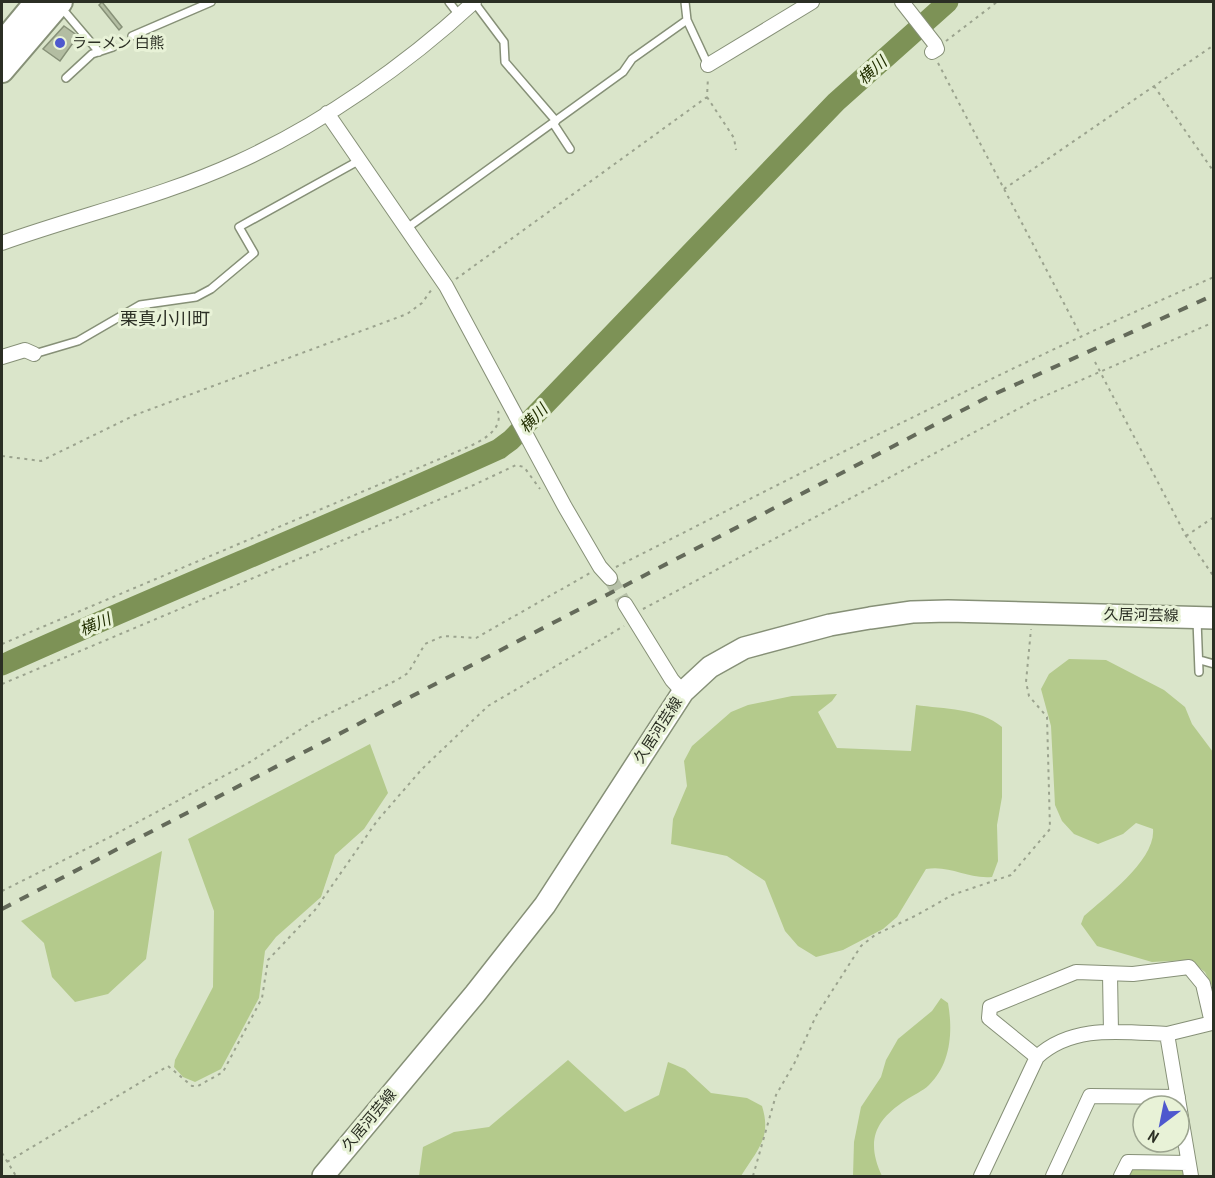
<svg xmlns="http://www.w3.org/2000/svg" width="1215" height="1178" viewBox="0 0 1215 1178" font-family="'PT Sans Narrow','Noto Sans JP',sans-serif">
  <rect width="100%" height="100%" fill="#dae5ca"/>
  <path fill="#b4ca8c" d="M1069 659 1106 660 1164 690 1185 707 1192 724 1213 752V988L1205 972 1189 960 1152 962 1097 946 1081 924 1084 916C1105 897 1156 860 1153 829L1136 823 1123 834 1098 844 1074 834 1062 821 1055 805 1051 726 1041 689 1049 674Z
    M837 694 832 701 818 712 837 748 911 751 916 705C943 709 980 708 1002 727V797L997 825 998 861 992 877C966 879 951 865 926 869L897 917 883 929 843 950 816 957 798 946 785 931 765 881 727 856 671 844 673 819 687 786 684 761 692 746 731 712 748 705 792 696Z
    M370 744 388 793 364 829 335 855 321 897 276 937 265 951 259 998 221 1069 195 1082 183 1077 174 1067 175 1060 213 987 214 911 188 839Z
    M162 851 146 959 108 994 75 1002 52 977 44 943 21 921Z
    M941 998 948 1003C953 1031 951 1064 929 1085 923 1091 913 1095 906 1100 874 1121 866 1141 882 1176H853L854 1142 861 1107 881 1077 886 1060 898 1039 932 1011Z
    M568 1060 625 1112 659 1095 668 1062 685 1069 711 1093 747 1098 762 1106C772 1138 757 1150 741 1176H419L423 1147 454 1132 489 1127Z
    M1133 1167 1181 1168 1184 1170 1185 1176H1126Z"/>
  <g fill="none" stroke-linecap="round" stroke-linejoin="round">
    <path stroke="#7d9256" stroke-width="21" d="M2 665C166 591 334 524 499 449L511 440 836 102 948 2"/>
  </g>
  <path fill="#b3bda2" stroke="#879178" stroke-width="1.5" d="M102 2 122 27 119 30 99 5Z
    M64 26 78 36 60 61 43 49Z"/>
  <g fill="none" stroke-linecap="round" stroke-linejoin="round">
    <path stroke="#b7c1a9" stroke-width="14" stroke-dasharray="14 7" stroke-linecap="butt" d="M610 578 625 604"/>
    <defs>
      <path id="service" d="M449 2 459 15
        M474 2 504 42 505 62 556 121
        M685 2 687 20 708 65
        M60 10 65 12 99 52
        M132 36 211 2
        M66 78 92 54 113 47
        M553 123 570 149
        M407 228 623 72 632 59 687 20
        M34 354 78 341 140 305 196 297 211 289 254 253 239 227 360 160
        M1197 620 1199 672
        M1200 660 1214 664"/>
      <path id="minor" d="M902 2 935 44 937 49 932 52
        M708 65 812 2
        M327 113 446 286 565 507 600 567 610 578
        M2 243C80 215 162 197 238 162 322 124 407 64 474 2
        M2 357 25 350 34 354
        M625 604 672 680 683 692
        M1110 974 1111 1032
        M1037 1057C1073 1024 1121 1032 1167 1034
        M981 1176 1037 1057 989 1018 990 1007 1076 972 1133 974 1189 967 1203 984 1212 1023 1167 1034 1191 1176
        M1053 1176 1090 1096 1178 1097
        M1121 1176 1128 1162 1188 1163"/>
      <path id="primary" d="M323 1176 475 994 545 905 683 692 710 667 744 648 830 625 870 618 912 612 948 611 1214 618"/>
      <path id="trunk" d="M2 43 36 2
        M2 71 61 2"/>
    </defs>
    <use href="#service" stroke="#869077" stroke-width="10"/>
    <use href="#minor" stroke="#869077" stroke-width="16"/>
    <use href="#primary" stroke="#869077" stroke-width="24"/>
    <use href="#trunk" stroke="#869077" stroke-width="26"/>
    <path stroke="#9ba38e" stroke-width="2" stroke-dasharray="3 4.5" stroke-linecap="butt" d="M946 41 997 2
      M938 63 1079 332
      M1154 86 1214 172
      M707 97 734 138 736 150
      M1004 189 1214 45
      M456 279 707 97 708 77
      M1095 362 1186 536 1214 577
      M2 456 41 461 135 415 407 314 422 303 432 289
      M1186 536 1214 517
      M616 567C813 467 1010 365 1214 277
      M643 609 1031 402 1214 322
      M2 644 468 447C483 440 503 430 498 411
      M2 684 476 484 516 465 524 467 540 489
      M2 891 110 837 250 762 312 722 397 680 408 673 425 644 443 636 476 638 590 573
      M2 1153 16 1176
      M7 1162 168 1066 192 1086H198L223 1072 262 998 268 960 315 910 377 821 422 769 488 706 624 626
      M753 1176 776 1095 794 1064 816 1016 861 946 875 935 917 915 952 895 1011 875 1050 829 1047 717 1029 696 1026 682 1031 629"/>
    <use href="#service" stroke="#fff" stroke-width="7"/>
    <use href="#minor" stroke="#fff" stroke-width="14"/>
    <use href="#primary" stroke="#fff" stroke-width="21"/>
    <use href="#trunk" stroke="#fff" stroke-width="22"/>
    <path stroke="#646a5a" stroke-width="4" stroke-dasharray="10 10" stroke-linecap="butt" d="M2 909 988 397 1214 295"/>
  </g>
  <circle fill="#4e58ce" stroke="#e8f2d7" stroke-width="2" cx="60" cy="43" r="6"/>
  <g text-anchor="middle" stroke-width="6" stroke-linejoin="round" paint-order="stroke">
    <g font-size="15" fill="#2b2f24" stroke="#e8f2d7" text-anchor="start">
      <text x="72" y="48">ラーメン 白熊</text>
    </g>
    <g font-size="15" fill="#2b2f24" stroke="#e8f2d7">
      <text transform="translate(1141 615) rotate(1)" y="5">久居河芸線</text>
      <text transform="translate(658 730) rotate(-57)" y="5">久居河芸線</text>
      <text transform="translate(369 1120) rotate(-50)" y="5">久居河芸線</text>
    </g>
    <g font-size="16" font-style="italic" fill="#222f00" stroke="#e8f2d7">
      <text transform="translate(872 70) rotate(-42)" y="6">横川</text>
      <text transform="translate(533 418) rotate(-46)" y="6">横川</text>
      <text transform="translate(95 624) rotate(-23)" y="6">横川</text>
    </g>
    <g font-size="18" fill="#2b2f24" stroke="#e8f2d7">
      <text x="165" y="325">栗真小川町</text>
    </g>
  </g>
  <rect width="1215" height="1178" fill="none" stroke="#2b2f24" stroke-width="6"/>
  <g transform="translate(1161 1124) rotate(212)"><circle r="28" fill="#e8f2d7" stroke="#9ca48f" stroke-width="1.5"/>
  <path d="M0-4.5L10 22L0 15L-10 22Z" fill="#4e58ce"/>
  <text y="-9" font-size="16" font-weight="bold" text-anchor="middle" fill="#2b2f24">N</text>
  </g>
</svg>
